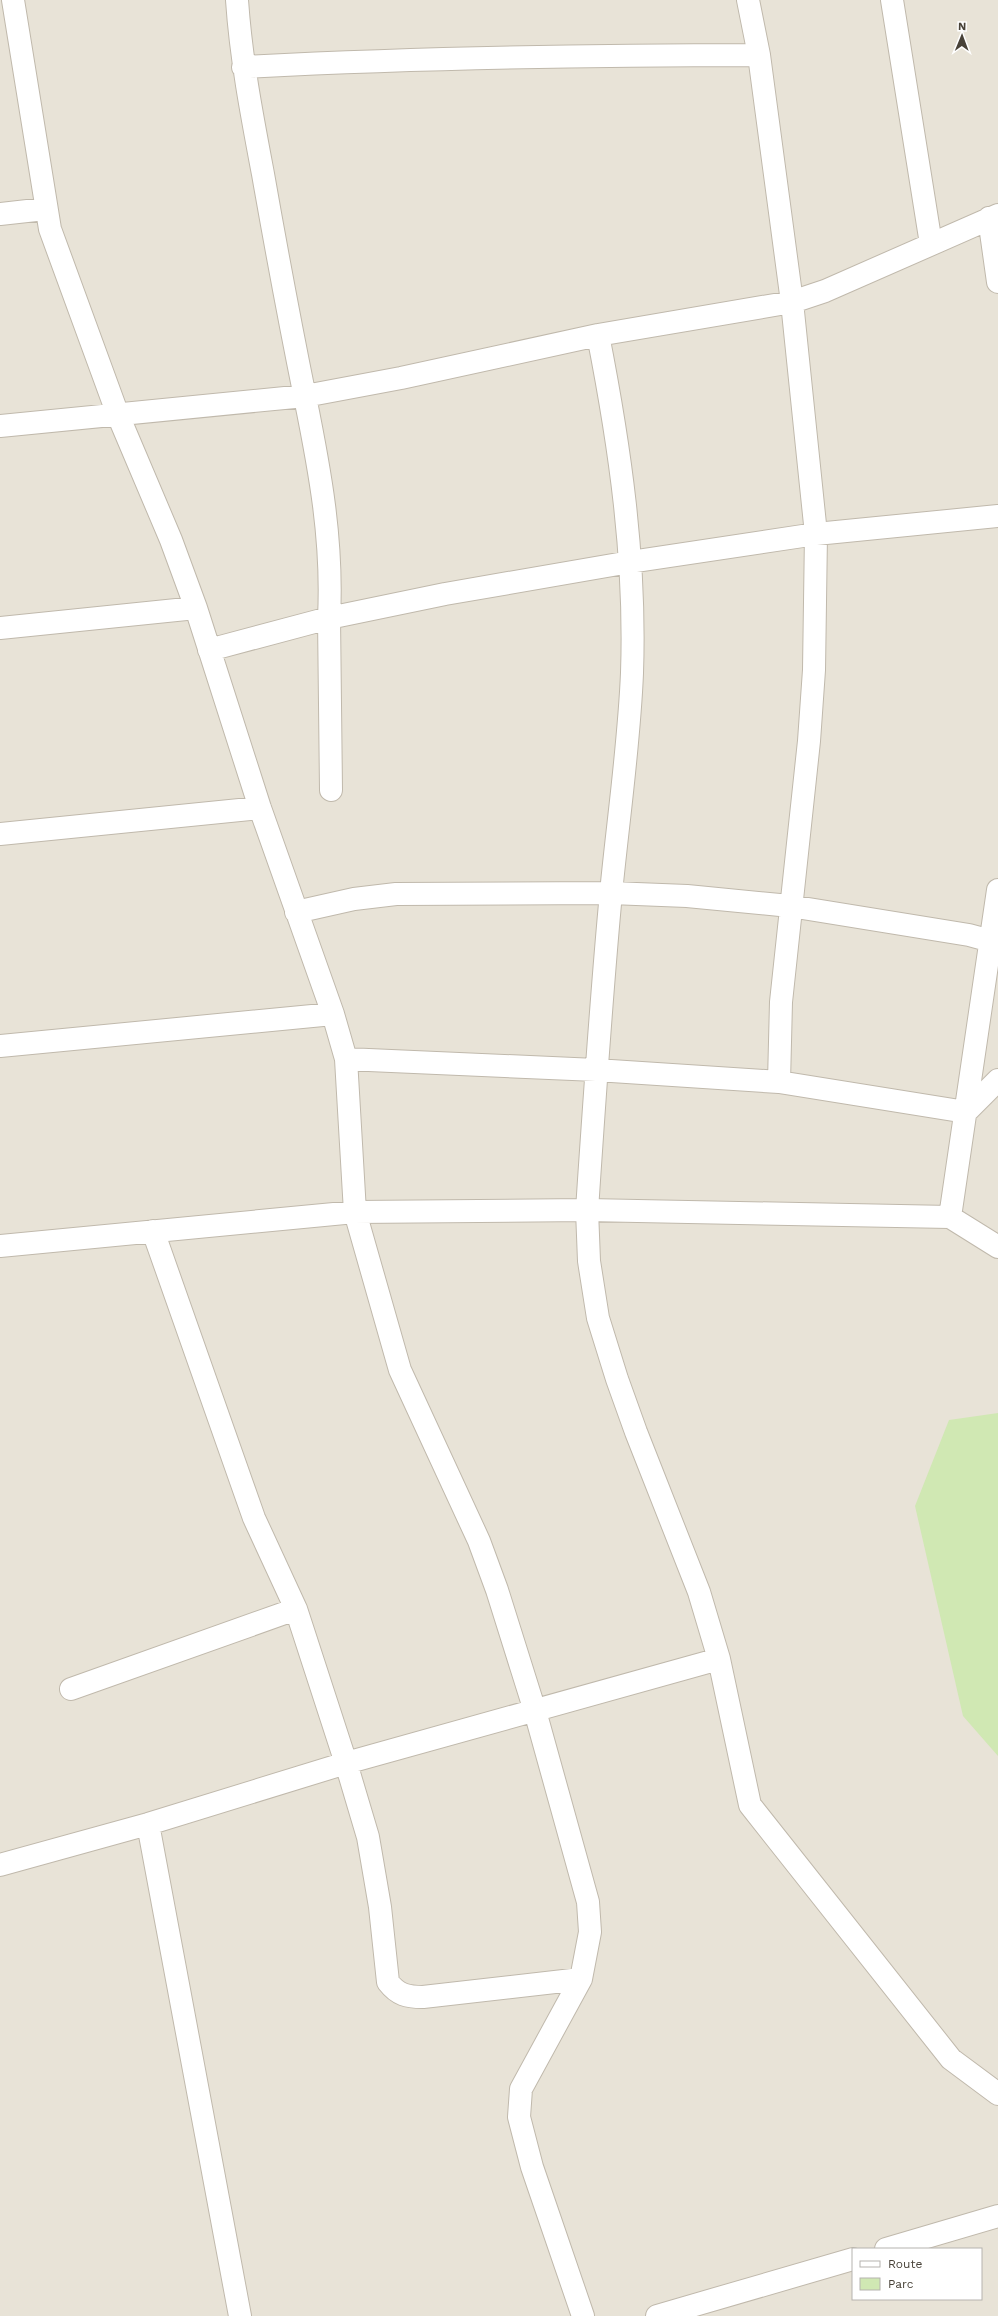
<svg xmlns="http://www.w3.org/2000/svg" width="998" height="2316" viewBox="0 0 998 2316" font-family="'Work Sans',sans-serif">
  <rect width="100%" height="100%" fill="#f4f1e9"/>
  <path fill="#e8e3d7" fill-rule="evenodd" d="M0 0H998V2316H0ZM853 2249H981V2299H853Z"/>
  <path fill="#d0e8b3" d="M998 1413V1756L963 1716 915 1506 949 1420Z"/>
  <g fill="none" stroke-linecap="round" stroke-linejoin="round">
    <defs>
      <path id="street" d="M13 0 50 229 118 415 171 540 196 608 260 808 333 1014 346 1059 355 1212 400 1370 479 1541 497 1590 535 1711 588 1902 590 1932 581 1979 521 2089 519 2117 532 2167 583 2316
        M237 0C241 59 252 116 263 174 276 248 290 323 305 397 320 471 333 541 329 618L331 790
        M748 0 759 55 792 302 816 534 814 670 809 741 781 1002 779 1082
        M892 0 931 244
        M243 67C415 58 587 55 759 55
        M0 214 45 209
        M989 218 998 282
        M598 335C620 447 636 559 632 673 629 747 618 820 611 893 601 999 594 1105 587 1210L589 1261 598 1318 617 1379 636 1432 699 1592 719 1659 750 1805 951 2059 998 2094
        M0 426 305 396 401 378 598 335 792 302 825 291 998 215
        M0 628 196 608
        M209 650 329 618 445 594 630 562 816 534 998 516
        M0 834 260 808
        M296 912 354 899 396 894 611 893 687 896 790 906 969 935 998 943
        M0 1046 333 1014
        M346 1059 596 1070 779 1082 966 1112 998 1080
        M950 1217 998 890
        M153 1231 254 1518 296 1609 346 1763 368 1837 380 1907 388 1982C398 1995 407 1997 423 1997L581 1979
        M0 1246 355 1212 587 1210 950 1217 998 1247
        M71 1689 296 1609
        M148 1824 240 2316
        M0 1865 148 1824 346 1763 719 1659
        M886 2249 998 2216
        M657 2316 853 2259"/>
    </defs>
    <use href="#street" stroke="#c0b9ac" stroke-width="24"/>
    <use href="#street" stroke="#fff" stroke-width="22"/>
  </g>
  <rect x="852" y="2248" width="130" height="52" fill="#ffffff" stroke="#b6b3af"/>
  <rect x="860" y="2261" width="20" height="6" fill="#ffffff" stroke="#b6b3af"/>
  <text x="888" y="2268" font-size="12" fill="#484238">Route</text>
  <rect x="860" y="2278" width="20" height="12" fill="#d0e8b3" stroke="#b6b3af"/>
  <text x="888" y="2288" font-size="12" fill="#484238">Parc</text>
  <g transform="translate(962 36) rotate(1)" stroke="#ffffff" stroke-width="3" paint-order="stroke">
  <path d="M0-3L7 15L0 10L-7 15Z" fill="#484238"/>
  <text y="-6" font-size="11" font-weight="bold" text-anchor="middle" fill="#484238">N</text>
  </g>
</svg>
